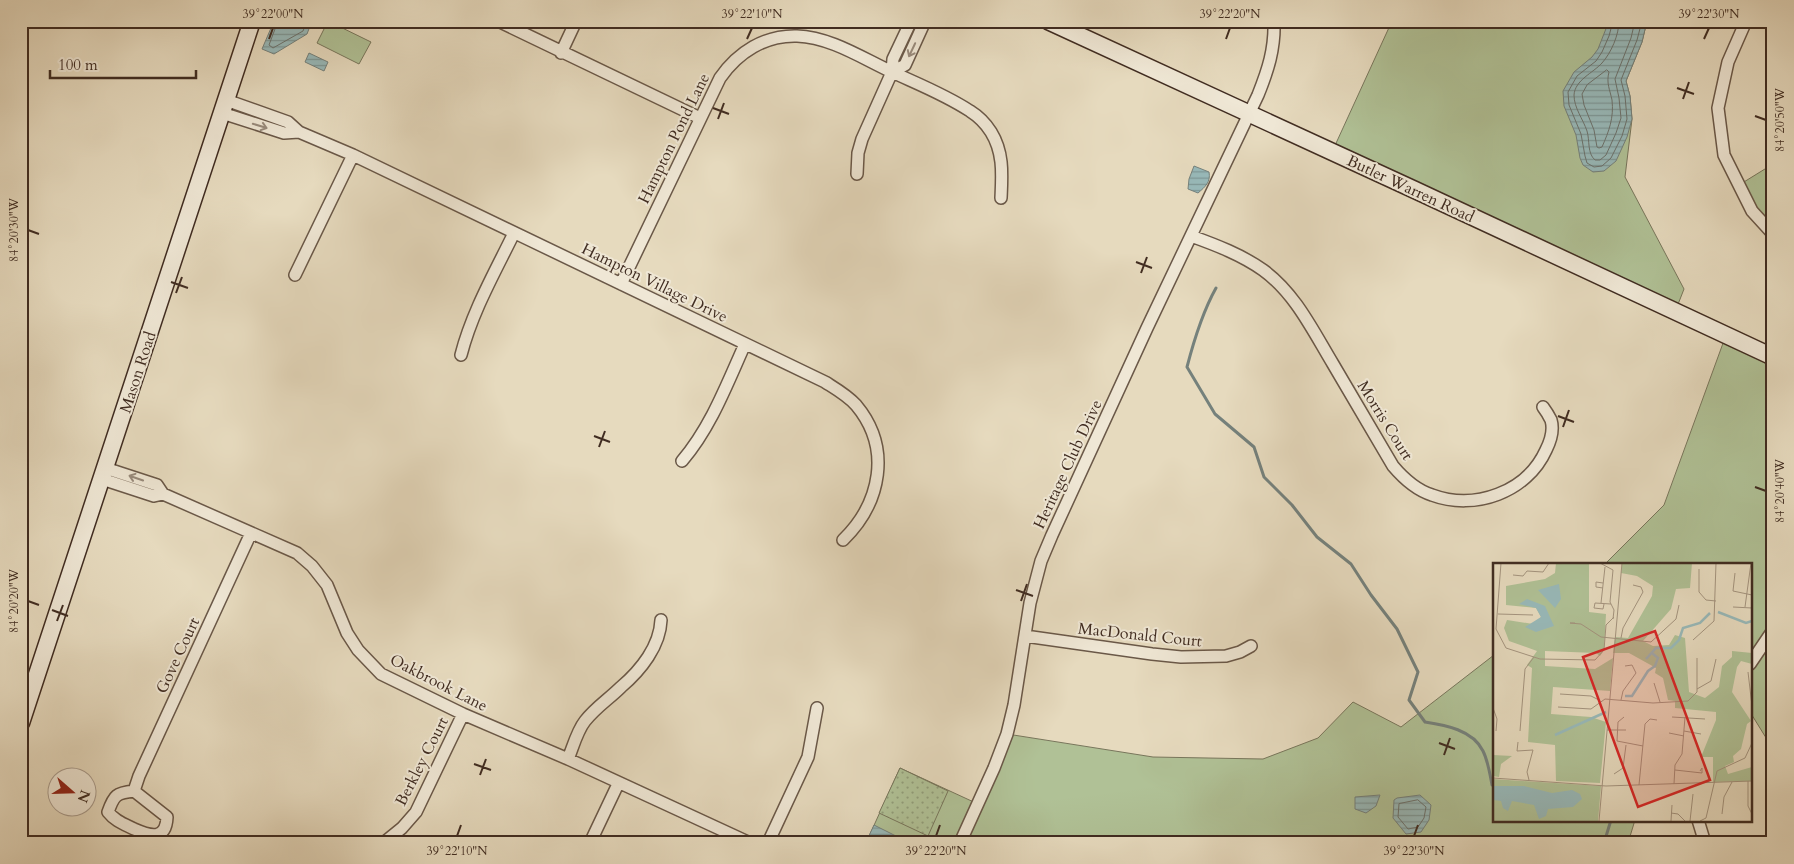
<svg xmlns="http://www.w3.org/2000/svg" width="1794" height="864" viewBox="0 0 1794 864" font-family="Cardo,serif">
  <defs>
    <pattern id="park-dots" width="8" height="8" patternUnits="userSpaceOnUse" patternTransform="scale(1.25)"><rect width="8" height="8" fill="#b0c196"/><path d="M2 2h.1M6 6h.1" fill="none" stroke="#919d7a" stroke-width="1.8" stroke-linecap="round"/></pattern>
    <pattern id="water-rules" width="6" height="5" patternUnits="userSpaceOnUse" patternTransform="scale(1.25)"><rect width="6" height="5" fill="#98b9b9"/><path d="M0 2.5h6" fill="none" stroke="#7d9796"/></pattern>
  </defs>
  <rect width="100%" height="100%" fill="#e6dabe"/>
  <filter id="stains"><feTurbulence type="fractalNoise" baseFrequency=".004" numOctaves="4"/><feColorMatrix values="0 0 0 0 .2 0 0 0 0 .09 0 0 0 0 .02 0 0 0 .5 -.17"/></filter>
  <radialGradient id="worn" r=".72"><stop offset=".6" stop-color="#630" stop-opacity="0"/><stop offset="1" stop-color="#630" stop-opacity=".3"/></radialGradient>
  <path fill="#b0c196" stroke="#78765c" d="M328 21 371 42 359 64 317 43Z
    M1392 21H1647L1642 42 1626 81 1630 96 1632 119 1625 177 1684 289 1675 312 1332 152Z
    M1773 164V234L1739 185Z
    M1726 335 1773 357V749L1750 712V564H1605L1664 505Z
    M1494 655V820H1635L1628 843H866L900 768 978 804 1007 734 1153 757 1263 759 1318 738 1353 702 1401 727Z"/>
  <path fill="url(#park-dots)" stroke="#78765c" d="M900 768 948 791 928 836 879 813Z"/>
  <path fill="url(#water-rules)" stroke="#75817c" d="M274 21H312L307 34 274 54 262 49Z
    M1609 21H1647L1642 42 1626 81 1630 96 1632 119 1627 137 1616 161 1604 171 1593 172 1583 165 1580 158 1576 135 1564 106 1563 91 1574 72 1592 57 1598 49Z
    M309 53 328 62 324 71 305 62Z
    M1194 166 1209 172C1211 182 1205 187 1198 193L1188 189 1189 179Z
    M1380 795 1376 806 1366 813 1355 809V797Z
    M1420 795 1431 805 1429 820 1421 832 1406 834 1393 818 1394 800 1397 798Z
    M874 825 900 838 898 843H873L867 840Z"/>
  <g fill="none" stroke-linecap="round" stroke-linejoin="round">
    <path stroke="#6c726d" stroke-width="1" d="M278 21 269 45 273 48 303 31 307 21
      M1613 21 1609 36 1602 52 1596 61 1577 76 1568 92 1569 105 1581 134 1585 156 1587 163 1594 167 1602 166 1611 158 1622 136 1627 119 1625 96 1621 80 1637 40 1642 21
      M1619 21C1619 35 1611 53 1602 63 1593 73 1575 80 1574 95 1574 108 1583 119 1587 131 1590 141 1587 153 1595 160H1600L1606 155 1616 133 1621 118 1619 98 1615 79 1631 38 1635 21
      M1607 70 1609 72C1606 83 1610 90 1612 100 1614 118 1609 131 1602 147L1599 148 1597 147 1594 130 1584 105 1582 94 1587 85Z
      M1418 800 1426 807 1424 818 1418 827 1408 829 1398 817 1399 804Z"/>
    <path stroke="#75817c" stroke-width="3" d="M1122 25 1123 21
      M1216 288C1202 313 1194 340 1187 367L1215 414 1254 447 1264 477 1292 505 1317 537 1351 564 1371 595 1397 629 1418 672 1409 700 1425 722C1445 725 1473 730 1483 751 1488 761 1490 774 1492 785H1494
      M1604 843 1611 820"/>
    <defs>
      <path id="street" d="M498 21 700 118
        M1746 21 1728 62 1718 108 1724 155 1752 211 1773 234
        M561 53 576 21
        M892 72 905 65 925 21
        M226 100 288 122 299 132 353 155 825 382C836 389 847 395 856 405 892 448 881 503 843 540
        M222 113 284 133 299 132
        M857 174 858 153 862 139 892 72 893 59 911 21
        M1191 236C1216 245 1242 255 1263 270 1295 293 1313 331 1333 364 1353 398 1373 432 1393 466 1404 479 1416 490 1432 495 1475 511 1527 492 1546 450 1550 442 1554 430 1551 420 1549 416 1546 411 1543 407
        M295 275 353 155
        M621 284 720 78C738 52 765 35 797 36 830 37 862 58 892 72 918 84 946 95 970 111 978 116 986 124 991 132 1004 153 1002 175 1001 198
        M461 355C472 312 495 272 514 233
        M682 461C711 427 727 384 745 344
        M105 468 157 485 163 494 297 553 312 566 327 585 347 633 358 650 381 674 463 714 568 759 750 843
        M102 479 154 496 163 494
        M1025 636 1152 654 1181 657 1226 656 1240 652 1251 646
        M1750 664 1773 630
        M568 759C573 747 577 731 585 721 596 707 609 699 621 687 641 670 660 646 661 620
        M134 791 167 817C166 841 150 836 134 829 124 824 115 821 108 812 114 795 116 793 134 791L139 776 251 533
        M1698 820 1705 843
        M386 841 402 828 416 812 463 714
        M590 843 618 784
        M768 843 808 757 817 708
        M960 843 994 768 1007 734 1014 705 1030 603 1041 561 1052 535 1147 328 1258 95C1268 70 1275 49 1274 21"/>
      <path id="secondary" d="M1048 21 1415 190 1773 357
        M21 723 252 21"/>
    </defs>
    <use href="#street" stroke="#6a5848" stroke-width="14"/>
    <use href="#secondary" stroke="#402c21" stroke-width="19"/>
    <use href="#street" stroke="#efe7d5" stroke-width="11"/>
    <use href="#secondary" stroke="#efe7d5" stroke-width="16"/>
  </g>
  <defs><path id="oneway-shaft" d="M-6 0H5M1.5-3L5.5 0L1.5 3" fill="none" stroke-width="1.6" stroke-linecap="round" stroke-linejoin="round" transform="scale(1.25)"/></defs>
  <g stroke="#988a7b">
    <use href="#oneway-shaft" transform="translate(912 50) rotate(115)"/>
    <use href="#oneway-shaft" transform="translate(260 126) rotate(17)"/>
    <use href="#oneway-shaft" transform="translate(136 478) rotate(-161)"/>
  </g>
  <path fill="none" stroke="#402c21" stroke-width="2" d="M269 39 273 28M747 39 752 28M1226 39 1230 28M1704 39 1709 28M1677 88 1694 94M1683 99 1689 82M713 108 729 114M1755 116 1766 120M718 119 724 103M28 230 39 234M1136 262 1152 268M1141 273 1147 257M171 282 188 288M176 293 182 277M1558 416 1574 422M1563 427 1569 410M594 436 610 442M599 447 605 431M1755 487 1766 491M1016 590 1033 596M28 601 39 605M1021 601 1027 584M52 610 68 616M57 621 63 605M1439 743 1455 749M1444 755 1450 738M474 764 491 770M480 775 486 759M457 836 461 825M936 836 940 825M1414 836 1418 825"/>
  <g text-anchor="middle" stroke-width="4" stroke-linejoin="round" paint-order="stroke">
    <g font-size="16" fill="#402c21" stroke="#efe7d5">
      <text transform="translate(673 138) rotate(-64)" y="6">Hampton Pond Lane</text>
      <text transform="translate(1411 188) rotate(25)" y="6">Butler Warren Road</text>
      <text transform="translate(655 282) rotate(26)" y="6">Hampton Village Drive</text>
      <text transform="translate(137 372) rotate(-72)" y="6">Mason Road</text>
      <text transform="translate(1386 420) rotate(58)" y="6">Morris Court</text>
      <text transform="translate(1067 464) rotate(-65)" y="6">Heritage Club Drive</text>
      <text transform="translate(1140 634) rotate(6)" y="6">MacDonald Court</text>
      <text transform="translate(177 655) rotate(-65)" y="6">Gove Court</text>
      <text transform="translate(439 682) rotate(27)" y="6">Oakbrook Lane</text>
      <text transform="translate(421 761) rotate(-63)" y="6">Berkley Court</text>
    </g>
  </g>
  <g transform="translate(1493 563)">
    <rect width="259" height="259" fill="#e6dabe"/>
    <path d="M63 0H96V49L113 51 111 87 107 93 103 90 52 88V103L102 106 120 95 117 128 60 124 58 151 98 154 113 159 107 220 63 218 62 182 35 179 39 105 34 102 44 88 16 78 11 65 14 57 40 61 48 54 43 45 13 42V23L52 16 62 10ZM129 0H199L197 25 183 26 178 46 150 78 160 83 176 82 182 72 192 75 196 129 212 135 226 124 229 103 239 94V88L259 90V101L248 98 244 104 239 129 258 158 254 161 248 186 240 193 241 199 232 203 235 211 259 204V218L220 219V194H208L223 157V149L182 145V138L175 137 170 115 162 110 163 105 136 90H120L122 74 135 75 159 33 160 23 144 13 128 10ZM0 192 19 193 8 201 6 214 0 213Z" fill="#b0c196"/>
    <path d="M0 216 108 223 105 258H0Z" fill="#b0c196"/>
    <path d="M66 21 68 36 62 45 45 27ZM34 36 52 43 61 63 43 69 32 64 48 54 43 45 26 41ZM0 223H31L59 230 79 227 87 231 89 236 80 244 55 246 53 253 46 256 41 242 19 238 15 248 10 245 8 238 0 237Z" fill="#98b9b9"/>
    <path fill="none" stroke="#98b9b9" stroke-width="2.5" d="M225 49 253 60 259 58M153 96 163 85H178L186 77 190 65 207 60 217 50M132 133H139L155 108 162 103 165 95 159 90M62 172 113 149"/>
    <path fill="none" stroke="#a4947f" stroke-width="1" d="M8 0 3 66 13 85 47 96 102 97 111 87 113 62 121 54M107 0 120 7 117 39 121 47 120 56M206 6V29L213 37 223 38M34 8 50 9 56 0M242 10 240 28 259 32M20 12 30 13 34 8M110 25 103 24V19L110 20M108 40 112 4M111 41 110 46 101 45 102 40 118 41M240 44 259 45M252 44 258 0M5 51 40 52M82 60H77L88 61 108 74 158 79 183 56 186 42M128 75 130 65 150 29 148 24 140 22M200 77 221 58 223 0M255 109 259 143M161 120 167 139M204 126 218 118 223 96M67 131 98 133 106 137M128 137 130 128 143 110 139 102 132 103M65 144 98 146 112 136 160 140 195 138 204 129V95M0 145 4 156 3 168M131 154 125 159 124 178 150 183M179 154 212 156M114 167H133M27 168 32 106 41 94M191 168 208 171M176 170 191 173M25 179 24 188 40 187 34 209 36 217M182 207 209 210V205L207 208M121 211 130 205 133 182M0 215 113 223 259 218M255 218V243L259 251M181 221 182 202 189 191 192 154M146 222 152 161 157 156 164 157M178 250 185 251 192 258M229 251 231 234 239 219M106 258 129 0M178 258 179 242M197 258 200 231M207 258 213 255 224 208 252 195 259 180"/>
    <path fill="#d62828" fill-opacity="0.15" stroke="#d62828" stroke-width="2.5" d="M162 68 217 217 145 244 90 94Z"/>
    <rect width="259" height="259" fill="none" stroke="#402c21" stroke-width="2.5"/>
  </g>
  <rect width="1794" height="864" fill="none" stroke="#e6dabe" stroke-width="55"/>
  <g transform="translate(72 792) rotate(110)"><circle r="24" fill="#efe7d5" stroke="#a99c8d"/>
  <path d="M0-4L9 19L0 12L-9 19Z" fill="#8f2418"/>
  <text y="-8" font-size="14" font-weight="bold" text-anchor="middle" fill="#402c21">N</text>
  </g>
  <path d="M50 70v8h146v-8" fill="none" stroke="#402c21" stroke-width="2.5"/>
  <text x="58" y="70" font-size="15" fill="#402c21" stroke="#efe7d5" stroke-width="4" paint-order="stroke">100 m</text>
  <rect x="28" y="28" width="1738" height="808" fill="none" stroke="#402c21" stroke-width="2"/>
  <g font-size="12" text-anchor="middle" fill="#402c21">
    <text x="273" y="18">39°22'00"N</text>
    <text x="752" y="18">39°22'10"N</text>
    <text x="1230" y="18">39°22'20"N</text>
    <text x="1709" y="18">39°22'30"N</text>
    <text transform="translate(1780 120) rotate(-90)" y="4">84°20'50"W</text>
    <text transform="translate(14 230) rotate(-90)" y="4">84°20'30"W</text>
    <text transform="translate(1780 491) rotate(-90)" y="4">84°20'40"W</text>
    <text transform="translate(14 601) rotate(-90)" y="4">84°20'20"W</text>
    <text x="457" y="855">39°22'10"N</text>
    <text x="936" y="855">39°22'20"N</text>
    <text x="1414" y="855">39°22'30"N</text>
  </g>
  <rect width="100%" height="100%" filter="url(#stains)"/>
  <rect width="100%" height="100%" fill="url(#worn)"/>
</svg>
